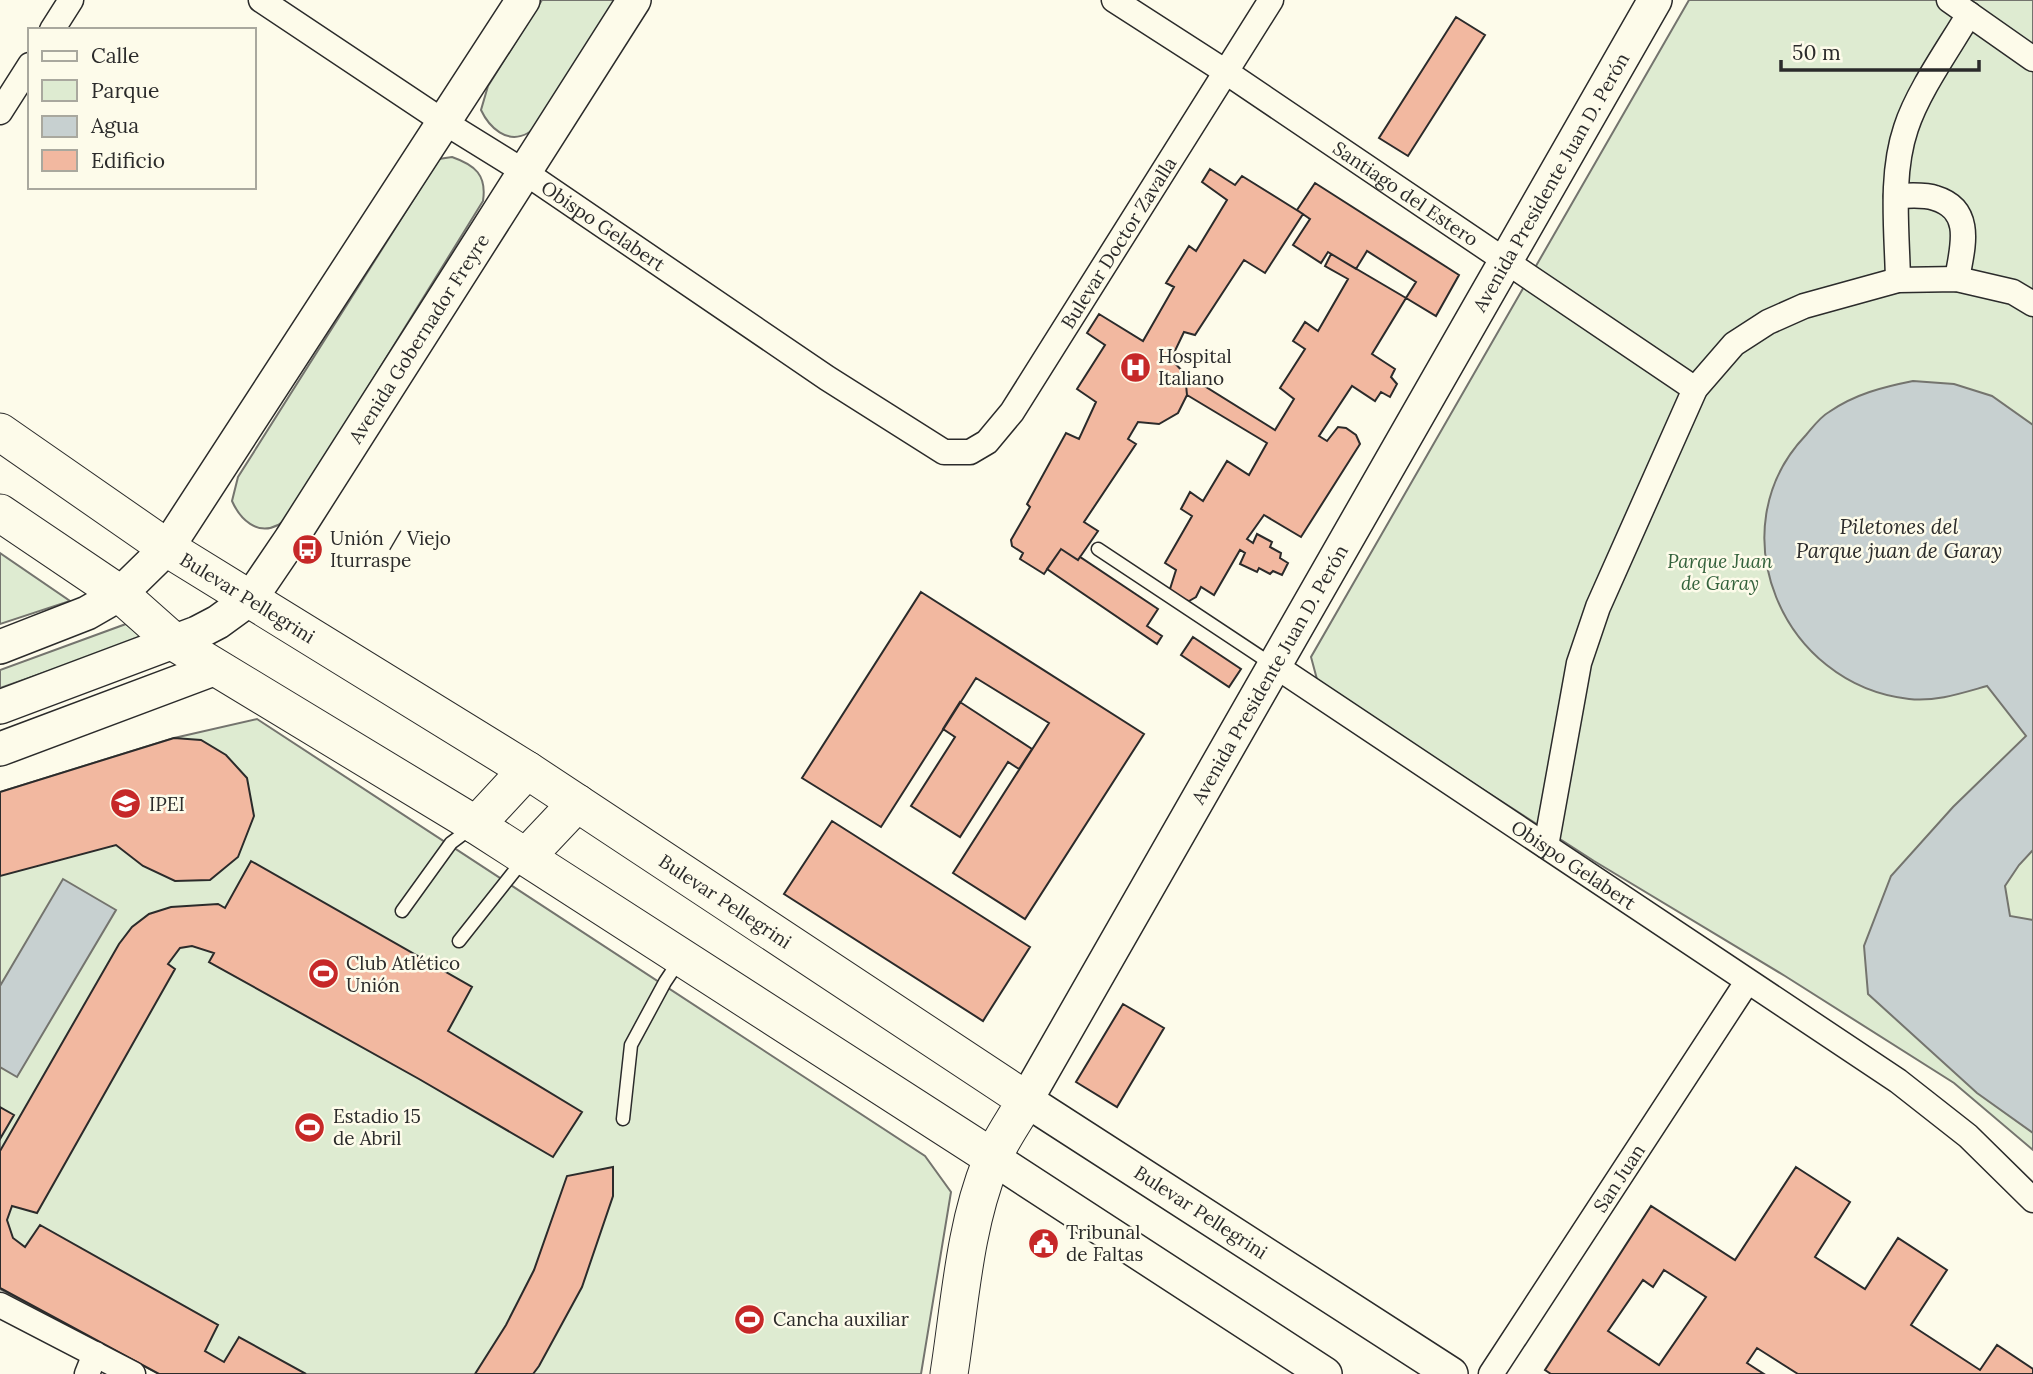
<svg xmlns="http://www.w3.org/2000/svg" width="2033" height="1374" viewBox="0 0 2033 1374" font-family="Lora,serif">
  <rect width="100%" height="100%" fill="#fdfbea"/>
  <path fill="#deebd1" stroke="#74746e" stroke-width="2" d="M542 0H615L541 121C537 124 532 131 528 133 507 145 489 127 481 110L488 86Z
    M1689 0H2033V1150L1954 1083 1785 976 1594 861 1318 683 1311 657Z
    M452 157C475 165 487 175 483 201L291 512C288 516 283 522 278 525 257 536 240 519 232 501L238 477 439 159Z
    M0 553 70 601 0 624Z
    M126 624 143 638 0 688V670Z
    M257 719 925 1156 951 1192 921 1374H159L0 1289V792L174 738Z"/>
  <path fill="#c7d0d0" stroke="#74746e" stroke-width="2" d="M1913 381 1954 384 1992 396 2033 425V850L2019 865 2005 886 2010 916 2033 920V1133L1977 1093 1868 994 1864 946 1891 876 1953 807 2026 736 1987 686C1962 693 1936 702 1909 699 1782 685 1716 529 1806 435 1813 427 1820 417 1829 412 1855 394 1883 387 1913 381Z
    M63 879 116 910 17 1077 0 1067V986Z"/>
  <path fill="#f2b8a0" stroke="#2b2b2b" stroke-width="2" fill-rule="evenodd" d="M1456 17 1485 35 1408 156 1379 138Z
    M1210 169 1235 185 1242 176 1303 214 1265 273 1244 260 1195 335 1184 332 1171 359 1185 374 1187 395 1178 413 1159 424 1138 422 1128 439 1136 444 1084 522 1098 531 1078 560 1061 549 1044 574 1020 559 1023 553 1012 546 1011 540 1030 507 1027 504 1066 433 1079 439 1096 402 1077 389 1105 345 1087 333 1099 314 1143 341 1174 287 1166 283 1189 246 1196 251 1227 200 1202 182Z
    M1315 183 1459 275 1436 316 1406 298 1416 282 1367 251 1356 269 1328 252 1321 263 1293 245 1310 219 1297 210Z
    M1331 254 1406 298 1372 354 1395 369 1391 377 1397 384 1390 397 1381 392 1375 401 1352 386 1319 436 1327 441 1338 427 1346 428 1356 435 1360 444 1301 537 1264 515 1247 539 1253 543 1257 534 1272 542 1270 547 1281 553 1280 558 1288 563 1282 575 1273 571 1270 574 1259 568 1257 572 1240 564 1245 553 1240 550 1214 595 1201 587 1196 597 1189 601 1183 600 1172 593 1170 589 1176 570 1165 563 1192 516 1181 509 1190 492 1203 501 1227 461 1249 475 1267 443 1187 395 1185 374 1275 430 1294 399 1280 388 1305 349 1293 341 1305 322 1318 331 1348 279 1325 266Z
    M1061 549 1078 560 1080 557 1158 609 1147 626 1162 636 1157 644 1047 569Z
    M921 592 1144 734 1025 919 953 873 1049 723 976 678 881 827 802 778Z
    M1193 637 1241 669 1229 687 1181 655Z
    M960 702 1032 749 1019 769 1008 762 960 837 911 806 955 737 943 729Z
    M174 738 201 740 226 755 247 778 254 816 238 857 210 880 175 881 143 866 116 845 0 876V792Z
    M832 821 1030 947 983 1021 784 894Z
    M251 861 472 987 448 1031 582 1112 553 1157 419 1079 209 962 214 953 192 946 180 948 168 964 175 969 37 1213 12 1206 7 1220 13 1238 25 1247 40 1225 218 1325 205 1351 224 1362 239 1337 306 1374H159L0 1288V1151L119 944 132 927 149 914 171 907 218 904 225 908Z
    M1123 1004 1164 1028 1117 1107 1076 1082Z
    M0 1107 14 1115 0 1139Z
    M613 1167V1196L582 1287 539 1366 533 1374H475L506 1325 534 1270 567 1176Z
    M1796 1167 1850 1202 1815 1257 1865 1289 1898 1238 1947 1270 1911 1325 1980 1370 1997 1345 2033 1369V1374H1798L1757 1348 1747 1363 1764 1374H1551L1545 1370 1651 1206 1735 1260ZM1664 1270 1706 1297 1659 1365 1608 1331 1643 1280 1653 1287Z"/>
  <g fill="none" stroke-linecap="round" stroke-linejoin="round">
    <defs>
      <path id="lane" d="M1098 549 1273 665
        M402 911 451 843 471 828
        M459 941 524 859
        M623 1119 631 1045 665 982 679 961"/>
      <g id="street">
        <path id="s1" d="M261 0 444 122 523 171 827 378 944 452H970L987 442 1012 412 1271 0"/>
        <path id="s2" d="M1114 0 1226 72 1695 389"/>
        <path d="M1949 0 2033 59"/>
        <path d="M52 30 71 0"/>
        <path d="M0 112 30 65"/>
        <path d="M1896 196C1908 196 1924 194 1935 198 1975 210 1962 249 1957 279"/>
        <path d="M1898 280C1897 231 1890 175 1906 128 1918 91 1949 48 1969 14"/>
        <path id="s3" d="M1274 665 1898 1081 1968 1136 2033 1200"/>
        <path d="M1546 846 1579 663 1598 607 1695 389 1734 344 1768 322 1804 306 1898 280 1957 279 2013 292 2033 304"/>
        <path d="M0 1305 133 1374"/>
        <path d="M87 1374 95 1354"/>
        <path id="s4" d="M1491 1374 1747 982"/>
      </g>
      <g id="secondary">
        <path d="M0 647 87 613 120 594 167 548 523 0"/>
        <path id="s5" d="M0 707 197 633 218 622 251 598 291 539 634 0"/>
        <path d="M0 749 216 668"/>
        <path d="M993 1158 1325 1374"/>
        <path id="s6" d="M1451 1374 1026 1100 1655 0"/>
      </g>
      <g id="primary">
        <path id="s7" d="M0 432 167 548 527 770 1026 1100C1015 1120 1000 1140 991 1162 964 1228 960 1304 949 1374"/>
        <path d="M0 513 120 594 174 642 476 825 993 1158"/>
        <path d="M476 825 527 770"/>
        <path d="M526 857 577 803"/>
      </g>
    </defs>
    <use href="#lane" stroke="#2b2b2b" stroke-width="15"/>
    <use href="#street" stroke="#2b2b2b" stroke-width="27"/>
    <use href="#secondary" stroke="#2b2b2b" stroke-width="36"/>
    <use href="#primary" stroke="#2b2b2b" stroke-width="39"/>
    <use href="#lane" stroke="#fdfbea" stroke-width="12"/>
    <use href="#street" stroke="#fdfbea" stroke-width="24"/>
    <use href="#secondary" stroke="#fdfbea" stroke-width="33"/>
    <use href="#primary" stroke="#fdfbea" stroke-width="37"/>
  </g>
  <defs>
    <symbol id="hospital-disc" viewBox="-11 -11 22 22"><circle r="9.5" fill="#c62828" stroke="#fdfbea"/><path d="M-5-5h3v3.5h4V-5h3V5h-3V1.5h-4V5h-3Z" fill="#fff"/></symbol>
    <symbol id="bus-disc" viewBox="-11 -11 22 22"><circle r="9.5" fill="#c62828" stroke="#fdfbea"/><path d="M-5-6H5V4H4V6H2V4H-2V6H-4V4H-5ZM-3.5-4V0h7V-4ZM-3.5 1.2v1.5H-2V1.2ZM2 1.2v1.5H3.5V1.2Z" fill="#fff"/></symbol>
    <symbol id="school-disc" viewBox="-11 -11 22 22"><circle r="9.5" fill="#c62828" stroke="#fdfbea"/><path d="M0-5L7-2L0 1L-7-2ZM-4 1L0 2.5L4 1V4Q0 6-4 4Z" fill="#fff"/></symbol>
    <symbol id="stadium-disc" viewBox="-11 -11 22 22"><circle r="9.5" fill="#c62828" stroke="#fdfbea"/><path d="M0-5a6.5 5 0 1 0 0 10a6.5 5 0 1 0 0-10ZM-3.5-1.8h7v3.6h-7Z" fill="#fff"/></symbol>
    <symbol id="civic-disc" viewBox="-11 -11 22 22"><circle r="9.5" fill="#c62828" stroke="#fdfbea"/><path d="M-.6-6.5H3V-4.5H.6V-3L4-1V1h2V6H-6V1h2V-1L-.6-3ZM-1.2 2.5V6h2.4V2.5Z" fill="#fff"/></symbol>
  </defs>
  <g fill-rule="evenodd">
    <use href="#hospital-disc" x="1118" y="350" width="35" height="35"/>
    <use href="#bus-disc" x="290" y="532" width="35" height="35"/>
    <use href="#school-disc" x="108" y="786" width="35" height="35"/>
    <use href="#stadium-disc" x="306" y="956" width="35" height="35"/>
    <use href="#stadium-disc" x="292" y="1110" width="35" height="35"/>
    <use href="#civic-disc" x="1026" y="1226" width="35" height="35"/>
    <use href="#stadium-disc" x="732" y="1302" width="35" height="35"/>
  </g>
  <g text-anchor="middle" stroke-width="5" stroke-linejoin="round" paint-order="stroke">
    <g font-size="19" fill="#2b2b2b" stroke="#fdfbea">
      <text dy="7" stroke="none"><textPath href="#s6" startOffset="1563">Avenida Presidente Juan D. Perón</textPath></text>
      <text dy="7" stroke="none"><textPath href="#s2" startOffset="350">Santiago del Estero</textPath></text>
      <text dy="7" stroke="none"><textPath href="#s1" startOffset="410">Obispo Gelabert</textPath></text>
      <text dy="7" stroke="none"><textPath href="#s1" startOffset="1104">Bulevar Doctor Zavalla</textPath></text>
      <text dy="7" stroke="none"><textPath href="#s5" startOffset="584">Avenida Gobernador Freyre</textPath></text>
      <text dy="7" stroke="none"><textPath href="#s7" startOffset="298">Bulevar Pellegrini</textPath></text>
      <text dy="7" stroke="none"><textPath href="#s6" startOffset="996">Avenida Presidente Juan D. Perón</textPath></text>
      <text dy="7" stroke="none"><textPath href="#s3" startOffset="360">Obispo Gelabert</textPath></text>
      <text dy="7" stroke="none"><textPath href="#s7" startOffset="864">Bulevar Pellegrini</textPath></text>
      <text dy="7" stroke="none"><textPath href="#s4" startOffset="234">San Juan</textPath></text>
      <text transform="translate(1201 1212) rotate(33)" y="7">Bulevar Pellegrini</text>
    </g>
    <g font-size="19" fill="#2b2b2b" stroke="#fdfbea" text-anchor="start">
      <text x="1158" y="363">Hospital<tspan x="1158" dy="22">Italiano</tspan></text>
      <text x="330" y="545">Unión / Viejo<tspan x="330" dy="22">Iturraspe</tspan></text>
      <text x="149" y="811">IPEI</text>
      <text x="346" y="970">Club Atlético<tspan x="346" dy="22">Unión</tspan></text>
      <text x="333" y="1123">Estadio 15<tspan x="333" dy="22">de Abril</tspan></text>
      <text x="1066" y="1239">Tribunal<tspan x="1066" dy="22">de Faltas</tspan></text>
      <text x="773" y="1326">Cancha auxiliar</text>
    </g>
    <g font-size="19" font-style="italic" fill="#34623c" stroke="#fdfbea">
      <text x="1720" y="568">Parque Juan<tspan x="1720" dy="22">de Garay</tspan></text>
    </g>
    <g font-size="21" font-style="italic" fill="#2b2b2b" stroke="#fdfbea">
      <text x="1899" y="534">Piletones del<tspan x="1899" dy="24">Parque juan de Garay</tspan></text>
    </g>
  </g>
  <rect x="28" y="28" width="228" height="161" fill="#fdfbea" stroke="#a9a89e" stroke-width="2"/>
  <rect x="42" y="51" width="35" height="10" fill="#fdfbea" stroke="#a9a89e" stroke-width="2"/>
  <text x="91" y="63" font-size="21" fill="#2b2b2b">Calle</text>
  <rect x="42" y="80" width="35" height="21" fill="#deebd1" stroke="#a9a89e" stroke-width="2"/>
  <text x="91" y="98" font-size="21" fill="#2b2b2b">Parque</text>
  <rect x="42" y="116" width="35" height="21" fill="#c7d0d0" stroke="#a9a89e" stroke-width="2"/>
  <text x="91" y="133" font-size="21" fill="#2b2b2b">Agua</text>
  <rect x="42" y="150" width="35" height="21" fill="#f2b8a0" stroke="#a9a89e" stroke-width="2"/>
  <text x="91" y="168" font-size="21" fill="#2b2b2b">Edificio</text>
  <path d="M1781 60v10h198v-10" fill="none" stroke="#2b2b2b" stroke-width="3.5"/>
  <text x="1792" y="60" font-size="21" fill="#2b2b2b" stroke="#fdfbea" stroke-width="5" paint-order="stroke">50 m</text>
</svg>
